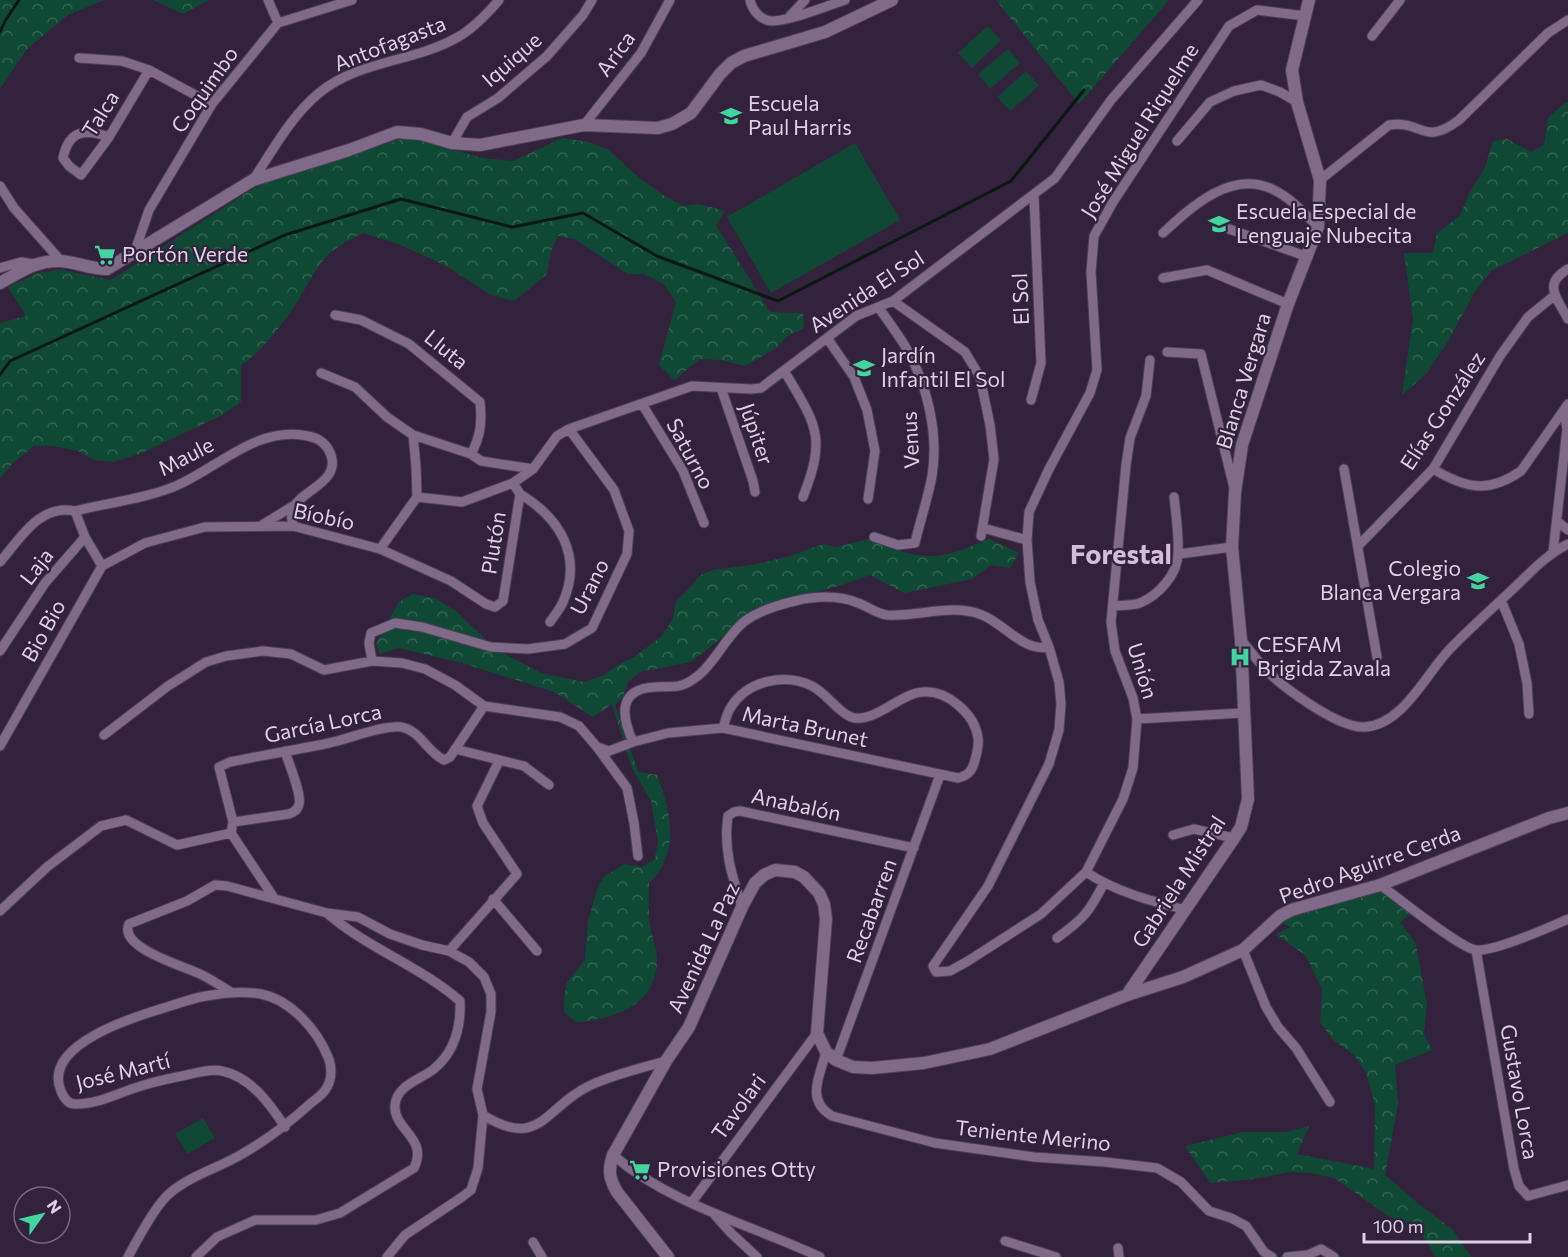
<svg xmlns="http://www.w3.org/2000/svg" width="1568" height="1257" viewBox="0 0 1568 1257" font-family="Commissioner,sans-serif">
  <defs>
    <pattern id="forest-crowns" width="20" height="18" patternUnits="userSpaceOnUse" patternTransform="scale(1.5)"><rect width="20" height="18" fill="#0f4935"/><path d="M2 6a3 3 0 1 1 6 0M12 15a3 3 0 1 1 6 0" fill="none" stroke="#326252"/></pattern>
  </defs>
  <rect width="100%" height="100%" fill="#33223b"/>
  <path fill="url(#forest-crowns)" d="M0 0H104L68 15 27 49 0 89Z
    M153 0H209L183 14Z
    M996 0H1169L1079 104Z
    M1566 102H1568V233L1491 271 1474 293 1449 340 1426 374 1402 395 1413 319 1404 253H1433L1437 233 1460 216 1469 194 1485 167 1493 141 1507 139 1531 152 1544 145 1548 118Z
    M408 137 482 158 513 161 563 138 589 142 609 150 639 178 663 195 683 206 699 204 725 211 716 225 770 312 803 313 804 328 788 336 775 349 745 366 722 360 700 359 674 380 659 365 676 302 664 284 644 274H628L575 239 558 236 551 251 547 274 514 301 491 295 446 266 401 245 363 233C349 240 334 248 324 259 314 272 307 285 299 299 283 323 265 349 241 365V402L220 416 142 453 113 462 94 460 78 451 54 446H34L13 463 0 478V323L26 316 8 287 38 273 62 270 111 280 265 181Z
    M869 539C892 549 918 560 943 555 958 553 975 544 989 539L1019 553 1010 568 991 565 972 579 904 593 870 575 839 586 762 606 691 662 640 672 628 682 623 697 615 705 638 772 657 775C671 812 681 852 649 883 649 897 648 912 650 925 652 938 658 949 657 962 655 1007 613 1019 576 1022L564 1012V998L567 982 585 960 588 921 598 886 604 877 624 864 642 867 655 859 658 841 651 801 632 768 612 704 593 717 554 692 462 663 399 648 380 654 376 644 399 602 412 594 435 598 457 612 497 650 541 673 584 682 604 675 618 665 634 657 662 636 673 618 676 602 701 575 712 570 752 565 790 556 823 544 837 547Z
    M1382 889 1413 912 1400 922 1416 944 1427 1005 1424 1033 1432 1050 1395 1065 1398 1104 1385 1175 1420 1205 1453 1230 1471 1257H1436L1424 1238 1412 1225 1390 1217 1334 1178 1311 1173 1290 1172 1253 1179 1210 1183 1185 1146 1243 1132H1286L1309 1126 1297 1154 1374 1169 1375 1105 1366 1073 1355 1056 1332 1039 1320 1022 1322 989 1306 956 1276 934 1291 927 1280 923 1310 906Z"/>
  <path fill="#0f4935" d="M988 26 1001 40 972 68 958 53Z
    M1008 49 1020 63 990 89 978 74Z
    M1026 71 1039 86 1010 111 997 97Z
    M855 143 900 220 771 293 727 217Z
    M203 1118 215 1138 187 1154 175 1134Z"/>
  <g fill="none" stroke-linecap="round" stroke-linejoin="round">
    <path stroke="#0a1812" stroke-width="3" d="M0 32 5 21 19 0
      M0 375 10 361 285 235 401 199 512 227 583 213 657 256 778 301 1011 181 1084 90"/>
    <defs>
      <path id="minor" d="M268 0 278 23
        M750 0C752 10 761 21 772 21 791 21 826 6 845 0
        M790 16 805 0
        M1372 36 1400 0
        M79 58 122 61 149 70 212 104
        M584 125 641 53 670 0
        M109 137C86 129 69 129 63 158L69 166 81 175 109 137 149 70
        M1177 141 1210 102 1234 91 1261 85 1280 92 1297 102
        M452 143 467 117 498 98 547 56 583 15 592 0
        M253 180C273 150 291 116 319 93 359 60 415 62 458 37 474 28 487 14 499 0
        M1320 180 1389 125C1423 120 1423 147 1459 120L1548 33 1568 20
        M0 186 14 208 61 261
        M1229 229 1308 257
        M1163 233C1191 207 1231 170 1272 189 1290 197 1304 213 1318 227
        M135 251 149 210 212 104 278 23 352 0
        M0 268 21 262 33 264
        M1568 269C1542 284 1557 298 1568 319
        M1163 278 1207 270 1288 304
        M893 301 965 352 980 377 990 425 994 459 981 536
        M335 315 361 320 409 344 480 402C482 421 481 436 471 454
        M827 338 854 377 867 410 875 451 868 499
        M1167 352 1201 354 1234 488
        M1150 360 1146 396 1130 438 1126 465 1111 622 1115 651 1133 698 1137 719 1133 768 1123 799 1086 872 1041 914 968 961 950 971 936 972 933 966 988 886 1049 764 1059 730 1061 704 1059 682 1049 647 1038 620 1030 582 1027 540 1029 512 1049 469 1090 393 1097 370 1091 272 1094 236 1113 202 1229 26 1257 10 1305 16
        M785 372C816 425 827 436 803 497
        M321 373 355 387 387 417 413 435 416 466 417 497 380 549
        M721 388 753 481 755 492
        M1031 400 1041 363 1034 196
        M642 404 683 471 704 523
        M413 435 471 454 481 461 533 469
        M1344 469 1377 657
        M1433 469C1465 488 1488 494 1521 471L1568 404
        M520 494C560 518 583 556 563 602 560 609 554 616 550 622
        M417 497 462 502 513 483 533 469 557 436 569 429 692 386 751 389 761 388 856 316 893 301 1055 178 1111 100 1198 0
        M75 511 85 537 102 566
        M1558 522 1568 530
        M262 525 293 506
        M983 528 1027 540
        M874 537 898 545 915 543C920 521 928 498 932 476 939 433 927 383 905 346 897 333 888 321 879 308
        M1359 545 1433 469 1500 356 1528 317 1555 295
        M1553 552 1567 429 1564 411
        M1179 554 1232 547
        M0 562C20 539 40 503 75 511 107 503 149 498 178 485 220 466 259 425 308 436 319 438 327 444 331 455 340 482 302 490 293 508 290 513 292 520 293 526
        M102 566 145 543 205 527 293 526 380 549 451 581 486 604 495 607 503 601 520 494 513 483
        M1501 600 1519 644 1527 683 1529 714
        M1113 606C1121 605 1132 606 1140 603 1159 595 1178 574 1178 553 1179 535 1176 515 1174 497
        M1241 640C1249 649 1256 659 1264 668 1282 687 1338 728 1364 727 1402 726 1426 674 1449 650 1470 628 1493 608 1515 587 1532 571 1547 554 1568 544
        M0 651 45 583 85 537
        M372 661 369 643 371 633 395 623 422 627 491 647 528 649 565 644 592 628 627 554 629 531 614 490 569 429
        M1137 719 1242 713
        M104 735 168 686 206 662 226 656 263 651 291 654 324 670 372 661 402 663 425 669 455 685 484 706 560 717 579 726 597 747 609 751 633 742 668 733 723 728 958 778C969 775 972 771 975 760 977 753 979 745 978 738 975 714 947 690 923 692 900 693 873 725 851 717 838 712 826 693 812 686 785 673 748 680 731 707 727 713 725 721 723 728
        M633 742C621 715 618 689 655 687 665 686 673 688 682 685 711 675 722 639 745 621 760 610 778 605 795 601 816 596 838 595 858 603 867 606 877 614 887 615 917 617 953 603 982 615 1005 624 1023 652 1049 647
        M0 746 102 566
        M597 747 627 788 634 823 638 856
        M455 749 524 766 549 785
        M233 822 289 814C294 812 298 810 299 804 302 794 288 762 285 751
        M1173 835 1194 829 1234 838
        M1086 872C1116 892 1151 901 1186 910
        M1380 885C1398 897 1459 948 1476 950 1493 952 1550 927 1568 919
        M274 898 231 833 233 822 219 767 230 762C263 755 296 750 329 743 348 739 383 725 401 727 420 730 427 752 444 760L450 757 484 706
        M493 899 537 951
        M742 907C732 876 723 849 728 816L734 812 740 811 914 848
        M0 911 47 867 101 826 126 820 177 845 231 833
        M1057 938C1083 919 1089 913 1104 883
        M1243 950 1266 1007 1278 1027 1296 1048 1330 1102
        M1476 950 1514 1169 1519 1186 1528 1196 1568 1185
        M449 951 517 874 483 823 477 806 499 761
        M232 993C221 986 211 979 200 974 184 966 118 948 129 924L187 901 215 885 227 886 327 913 358 917 390 934 422 945 449 951 469 962 484 977 491 994V1012L477 1089 483 1115 478 1168 471 1190 462 1197 405 1235 387 1257
        M826 1052C820 1076 805 1100 832 1116L935 1143 1034 1157 1105 1162 1157 1168 1181 1182 1209 1211 1231 1218 1246 1226 1264 1252 1272 1257
        M836 1060 940 775
        M483 1115C541 1151 545 1106 591 1085 615 1074 641 1068 666 1061
        M613 1155C671 1205 752 1225 820 1257
        M692 1202 817 1033
        M714 1214 731 1233 757 1257
        M1005 1241 1056 1257
        M533 1242 542 1257
        M1118 1248 1119 1257
        M128 1257C137 1240 156 1204 170 1193 191 1175 219 1168 242 1154 267 1140 290 1122 311 1103 317 1098 324 1094 327 1087 332 1079 332 1066 328 1057 317 1030 291 1000 261 994 244 991 223 993 206 996 193 998 180 1003 167 1007 137 1016 41 1044 61 1091 64 1098 68 1105 77 1104 98 1104 118 1093 138 1087 155 1081 173 1078 191 1074 199 1072 213 1069 222 1071 251 1077 270 1104 285 1127
        M196 1257 217 1237 255 1220H316L340 1213 414 1168C429 1138 393 1130 395 1105 397 1084 423 1079 435 1068 456 1050 461 1026 460 1001 420 966 367 948 327 913
        M1287 1257 1308 1255 1321 1249 1334 1257"/>
      <path id="tertiary" d="M0 283C20 272 36 260 61 261 76 262 91 269 107 269L253 180 349 150 397 132 421 134 452 143 480 145 584 125 658 128 672 124 691 113 720 74 731 63 744 56 825 32 892 0
        M1127 995 1234 838 1241 827 1248 799 1241 640 1232 547 1235 492 1242 445 1288 304 1318 227 1320 180 1297 102 1292 70 1309 0
        M668 1257 617 1192C609 1178 608 1170 613 1155L666 1061 689 1027 742 907 755 883 764 875 775 870 795 872 804 877 819 893 824 904 826 919 817 1033 826 1052 836 1060 853 1067 872 1068 924 1063 990 1049 1127 995 1183 977 1243 950 1280 916 1291 910 1380 885 1549 818 1568 813"/>
    </defs>
    <use href="#minor" stroke="#4d3f54" stroke-width="11"/>
    <use href="#tertiary" stroke="#4d3f54" stroke-width="14"/>
    <use href="#minor" stroke="#7f6b88" stroke-width="9"/>
    <use href="#tertiary" stroke="#7f6b88" stroke-width="12"/>
  </g>
  <defs>
    <symbol id="school-bare" viewBox="-9 -9 18 18"><path d="M0-5L7-2L0 1L-7-2ZM-4 1L0 2.5L4 1V4Q0 6-4 4Z" fill="#43d4a0" stroke="#33223b" stroke-width="2.5" paint-order="stroke"/></symbol>
    <symbol id="supermarket-bare" viewBox="-9 -9 18 18"><path d="M-6-5.5h2.5l.6 2H6L4.5 2H-2.5L-4.4-4H-6ZM-1.5 3.2a1.3 1.3 0 1 0 .1 0ZM3 3.2a1.3 1.3 0 1 0 .1 0Z" fill="#43d4a0" stroke="#33223b" stroke-width="2.5" paint-order="stroke"/></symbol>
    <symbol id="hospital-bare" viewBox="-9 -9 18 18"><path d="M-5-5h3v3.5h4V-5h3V5h-3V1.5h-4V5h-3Z" fill="#43d4a0" stroke="#33223b" stroke-width="2.5" paint-order="stroke"/></symbol>
  </defs>
  <g fill-rule="evenodd">
    <use href="#school-bare" x="716" y="101" width="30" height="30"/>
    <use href="#school-bare" x="1204" y="209" width="30" height="30"/>
    <use href="#supermarket-bare" x="90" y="240" width="30" height="30"/>
    <use href="#school-bare" x="849" y="353" width="30" height="30"/>
    <use href="#school-bare" x="1463" y="566" width="30" height="30"/>
    <use href="#hospital-bare" x="1225" y="642" width="30" height="30"/>
    <use href="#supermarket-bare" x="625" y="1155" width="30" height="30"/>
  </g>
  <g text-anchor="middle" stroke-width="4.5" stroke-linejoin="round" paint-order="stroke">
    <g font-size="21" fill="#ddd2e2" stroke="#33223b">
      <text transform="translate(390 44) rotate(-21)" y="7">Antofagasta</text>
      <text transform="translate(616 54) rotate(-54)" y="7">Arica</text>
      <text transform="translate(512 60) rotate(-41)" y="7">Iquique</text>
      <text transform="translate(205 90) rotate(-55)" y="7">Coquimbo</text>
      <text transform="translate(101 114) rotate(-58)" y="7">Talca</text>
      <text transform="translate(1140 131) rotate(-58)" y="7">José Miguel Riquelme</text>
      <text transform="translate(867 292) rotate(-33)" y="7">Avenida El Sol</text>
      <text transform="translate(1021 299) rotate(-92)" y="7">El Sol</text>
      <text transform="translate(446 350) rotate(39)" y="7">Lluta</text>
      <text transform="translate(1244 381) rotate(-73)" y="7">Blanca Vergara</text>
      <text transform="translate(1443 411) rotate(-57)" y="7">Elías González</text>
      <text transform="translate(756 434) rotate(71)" y="7">Júpiter</text>
      <text transform="translate(911 440) rotate(-93)" y="7">Venus</text>
      <text transform="translate(690 454) rotate(62)" y="7">Saturno</text>
      <text transform="translate(186 457) rotate(-27)" y="7">Maule</text>
      <text transform="translate(324 517) rotate(12)" y="7">Bíobío</text>
      <text transform="translate(494 543) rotate(-81)" y="7">Plutón</text>
      <text transform="translate(37 567) rotate(-52)" y="7">Laja</text>
      <text transform="translate(590 587) rotate(-63)" y="7">Urano</text>
      <text transform="translate(44 631) rotate(-61)" y="7">Bio Bio</text>
      <text transform="translate(1142 671) rotate(73)" y="7">Unión</text>
      <text transform="translate(323 724) rotate(-12)" y="7">García Lorca</text>
      <text transform="translate(805 727) rotate(12)" y="7">Marta Brunet</text>
      <text transform="translate(796 805) rotate(12)" y="7">Anabalón</text>
      <text transform="translate(1370 865) rotate(-20)" y="7">Pedro Aguirre Cerda</text>
      <text transform="translate(1179 882) rotate(-57)" y="7">Gabriela Mistral</text>
      <text transform="translate(872 911) rotate(-70)" y="7">Recabarren</text>
      <text transform="translate(704 948) rotate(-65)" y="7">Avenida La Paz</text>
      <text transform="translate(123 1072) rotate(-14)" y="7">José Martí</text>
      <text transform="translate(1519 1092) rotate(80)" y="7">Gustavo Lorca</text>
      <text transform="translate(739 1107) rotate(-54)" y="7">Tavolari</text>
      <text transform="translate(1033 1136) rotate(6)" y="7">Teniente Merino</text>
    </g>
    <g font-size="21" fill="#ddd2e2" stroke="#33223b" text-anchor="start">
      <text x="748" y="111">Escuela<tspan x="748" dy="24">Paul Harris</tspan></text>
      <text x="1236" y="219">Escuela Especial de<tspan x="1236" dy="24">Lenguaje Nubecita</tspan></text>
      <text x="122" y="262">Portón Verde</text>
      <text x="881" y="363">Jardín<tspan x="881" dy="24">Infantil El Sol</tspan></text>
      <text x="1461" y="576" text-anchor="end">Colegio<tspan x="1461" dy="24">Blanca Vergara</tspan></text>
      <text x="1257" y="652">CESFAM<tspan x="1257" dy="24">Brigida Zavala</tspan></text>
      <text x="657" y="1177">Provisiones Otty</text>
    </g>
    <g font-size="27" font-weight="bold" fill="#d2bddd" stroke="#33223b">
      <text x="1121" y="564">Forestal</text>
    </g>
  </g>
  <g transform="translate(42 1215) rotate(56)"><circle r="28" fill="#33223b" stroke="#77687e" stroke-width="1.5"/>
  <path d="M0-4.5L10 22L0 15L-10 22Z" fill="#43d4a0"/>
  <text y="-9" font-size="16" font-weight="bold" text-anchor="middle" fill="#ddd2e2">N</text>
  </g>
  <path d="M1364 1233v9h166v-9" fill="none" stroke="#ddd2e2" stroke-width="3"/>
  <text x="1373" y="1233" font-size="18" fill="#ddd2e2" stroke="#33223b" stroke-width="4.5" paint-order="stroke">100 m</text>
</svg>
